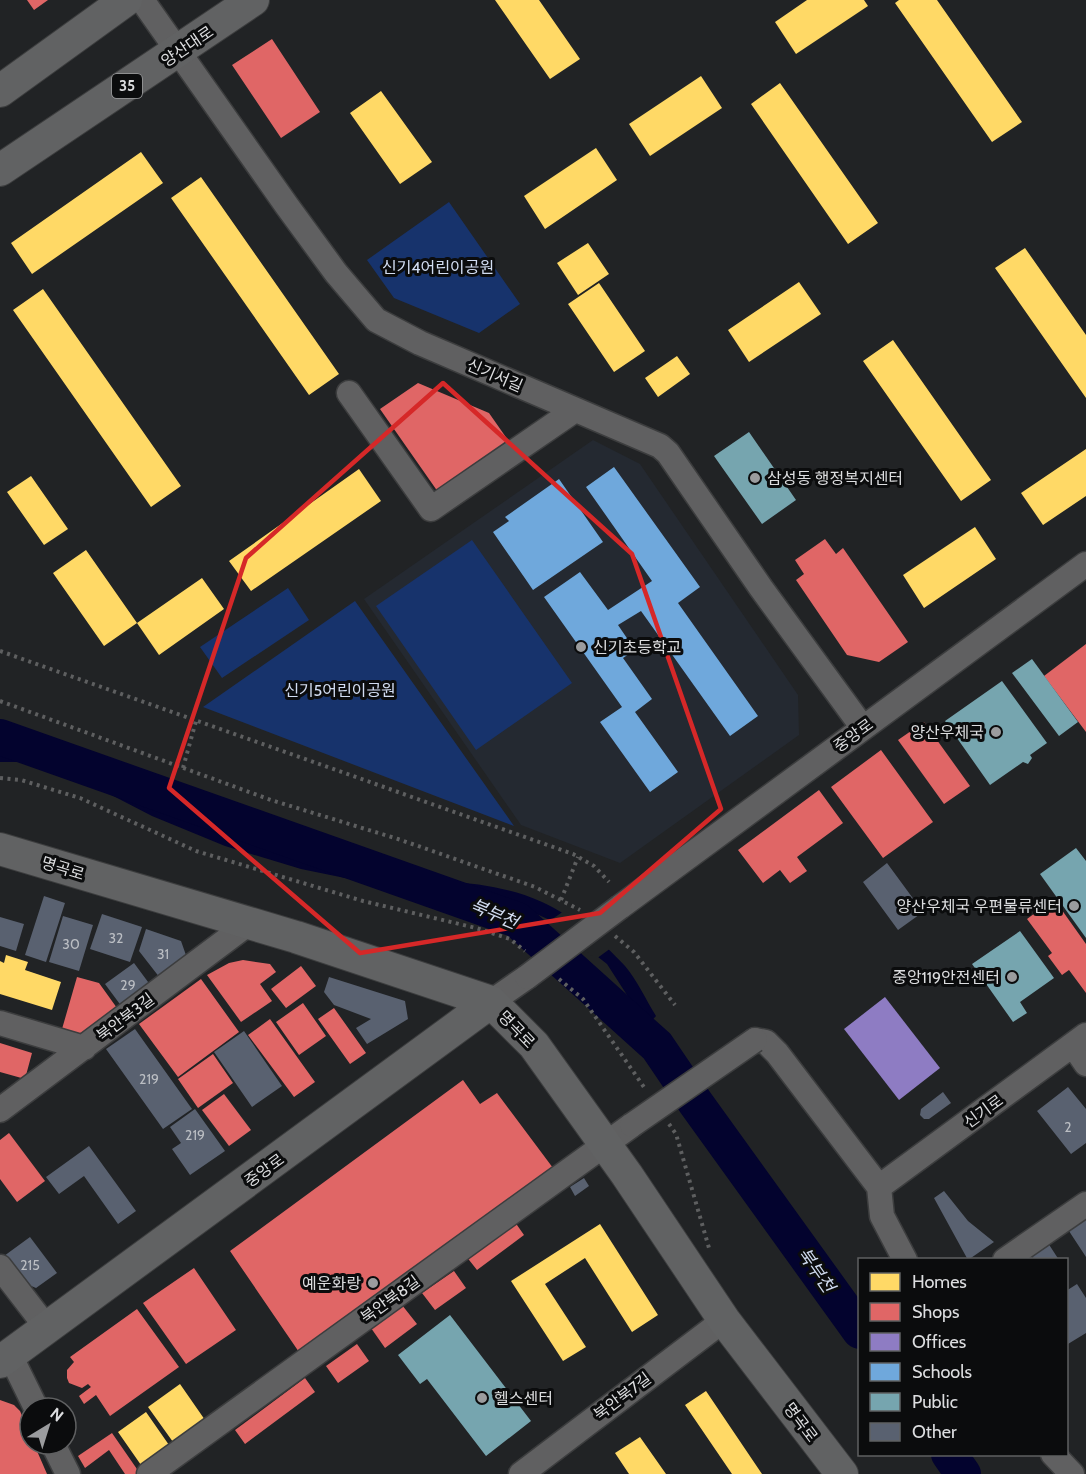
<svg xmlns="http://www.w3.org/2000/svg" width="1086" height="1474" viewBox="0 0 1086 1474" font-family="Cabin,'Noto Sans KR',sans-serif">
  <rect width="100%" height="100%" fill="#212325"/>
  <path fill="#242931" d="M593 440 640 464 798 695 799 735 620 863 521 825 364 599Z"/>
  <path fill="#17336c" d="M449 202 520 304 479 333 394 298 367 260Z
    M472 540 572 683 476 750 376 606Z
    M288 588 309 620 222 678 200 647Z
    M355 601 514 826 203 707Z"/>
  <path fill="#03032e" d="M0 742C36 746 70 761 104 774 180 803 254 841 333 862 349 867 365 871 382 874 435 883 493 879 542 902 573 916 602 941 625 966 637 980 646 1000 656 1016L647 1026 607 964 552 921 521 907 483 894 450 892 428 895 301 869 225 846 152 816 65 771 31 762H0Z"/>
  <path fill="#212325" d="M564 911 569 913 611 948 596 959 548 922Z"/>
  <path fill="#ffd966" d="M495 0H539L580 59 550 79Z
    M807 0H864L868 6 796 54 775 22Z
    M899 0H937L1022 122 992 142 895 3Z
    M701 76 722 108 650 156 629 124Z
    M780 83 878 223 848 244 751 104Z
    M381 91 432 162 400 184 350 113Z
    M596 148 617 180 545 229 524 196Z
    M141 152 163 183 32 274 11 243Z
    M201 177 339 374 309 395 171 198Z
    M588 243 609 274 578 295 557 263Z
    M1025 248 1086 335V398L995 268Z
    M799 282 821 314 749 362 728 330Z
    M599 283 645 351 614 372 568 304Z
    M43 289 181 486 151 507 13 310Z
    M893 340 991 480 961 501 863 361Z
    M677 356 690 374 658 397 645 378Z
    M1086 449V496L1043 525 1021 493Z
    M359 469 381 501 251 591 229 561Z
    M31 476 68 529 44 545 7 492Z
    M975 527 996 559 924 608 903 575Z
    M86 550 137 623 104 646 53 573Z
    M202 578 224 609 159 655 137 623Z
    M6 955 28 962 25 970 61 982 52 1010 0 994V961L4 963Z
    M600 1224 658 1315 632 1332 585 1258 545 1284 586 1347 563 1361 511 1281Z
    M180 1384 205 1420 173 1442 148 1407Z
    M706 1391 762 1474H732L685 1405Z
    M146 1412 169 1445 141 1465 118 1432Z
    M640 1437 666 1474H629L615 1453Z"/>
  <path fill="#e06666" d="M27 0H48L34 10Z
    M272 39 320 112 281 138 232 65Z
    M418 383 489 413 510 443 438 492 380 409Z
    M825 539 836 554 843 548 908 642 879 662 847 655 796 580 804 574 795 560Z
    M1086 644V732L1044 676Z
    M924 722 970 786 944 804 898 740Z
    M881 750 933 822 883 858 831 787Z
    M819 790 843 823 797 857 807 871 790 883 780 870 763 883 738 850Z
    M1054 899 1086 944V993L1069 970 1062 975 1048 956 1052 953 1027 919Z
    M243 960 270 964 276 972 260 984 272 1001 241 1022 207 975 229 963Z
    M301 966 316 986 286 1008 271 989Z
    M77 977 99 983 117 1008 81 1034 62 1029Z
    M201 979 239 1032 178 1077 139 1024Z
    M303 1003 326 1036 299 1055 276 1022Z
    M334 1008 366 1053 350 1064 318 1019Z
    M270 1019 315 1082 294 1097 248 1035Z
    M0 1043 32 1053 25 1079 0 1072Z
    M213 1054 233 1083 198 1108 178 1079Z
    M463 1080 480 1104 497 1093 553 1168 301 1355 230 1251Z
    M224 1094 251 1130 229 1146 202 1110Z
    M9 1133 45 1181 17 1202 0 1179V1140Z
    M510 1215 524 1235 477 1270 462 1251Z
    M194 1268 236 1330 186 1364 143 1303Z
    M454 1271 466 1288 435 1310 422 1293Z
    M402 1305 417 1324 385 1348 371 1328Z
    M137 1309 179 1367 110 1416 96 1395 84 1404 79 1396 91 1387 88 1384 82 1388 69 1383 67 1378V1370L74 1362 70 1357Z
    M357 1344 369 1361 338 1383 326 1366Z
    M305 1378 315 1392 245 1444 235 1430Z
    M0 1400 14 1405 20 1411 30 1434V1444H34L47 1474H0Z
    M112 1433 139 1472 136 1474H125L109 1450 85 1468 78 1456Z"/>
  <path fill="#8e7cc3" d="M885 997 940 1068 899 1100 844 1029Z"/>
  <path fill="#6fa8dc" d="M614 467 700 587 678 603 758 716 730 736 641 611 618 625 635 650 623 658 652 699 635 712 678 772 650 792 600 722 622 707 544 597 580 572 608 610 652 581 586 487Z
    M559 479 603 542 533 590 493 532 509 521 505 517Z"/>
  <path fill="#76a5af" d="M749 432 796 500 762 524 714 456Z
    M1032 659 1078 722 1059 736 1012 673Z
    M1002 681 1047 743 1030 755 1032 758 1028 764 1023 762 990 785 945 721Z
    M1076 848 1086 861V938L1040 874Z
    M1020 931 1054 978 1020 1002 1027 1013 1013 1022 972 964Z
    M450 1315 531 1421 486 1456 427 1379 420 1384 398 1355Z"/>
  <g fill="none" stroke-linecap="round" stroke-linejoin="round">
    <path stroke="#03032e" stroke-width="36" d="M0 737 517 920 657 1046 695 1102 860 1331
      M949 1454 963 1474"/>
  </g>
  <path fill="#596170" d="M887 863 923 912 898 930 863 882Z
    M44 896 65 903 46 962 25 955Z
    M102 914 142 927 130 962 90 949Z
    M63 916 93 925 79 971 49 962Z
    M0 917 24 924 16 951 0 946Z
    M146 929 181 941 187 958 160 978 139 951Z
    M134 963 151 986 122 1007 105 984Z
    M329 977 405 1001 408 1019 367 1044 356 1028 371 1019 334 1005 324 992Z
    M135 1029 192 1109 163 1129 106 1049Z
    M244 1031 282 1086 252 1107 214 1052Z
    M1068 1087 1086 1109V1143L1071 1154 1037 1111Z
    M943 1092 951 1103 929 1119H924L920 1115 921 1109Z
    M195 1109 225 1151 190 1175 172 1149 181 1143 170 1127Z
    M89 1146 136 1211 118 1224 84 1176 59 1194 46 1177Z
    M584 1178 589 1186 575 1196 570 1187Z
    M944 1191 968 1221 994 1242 968 1260 934 1198Z
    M1086 1215V1257L1067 1228Z
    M30 1237 57 1273 36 1288 24 1283 4 1256Z
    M1048 1243 1059 1260H1034L1032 1254Z
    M1077 1284 1086 1298V1333L1068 1344 1066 1341V1291Z"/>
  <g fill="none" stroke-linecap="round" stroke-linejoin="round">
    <defs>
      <path id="minor" d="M142 0 287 206 336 273 376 320 420 343 660 446 668 453 761 588 863 728
        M349 393 431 509 575 410
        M620 907 1086 564
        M491 1002 527 977
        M0 1023 84 1048
        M755 1040 766 1042 777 1053 879 1187
        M1073 1045 1086 1064
        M0 1110 249 923
        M879 1187 1086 1035
        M879 1187 882 1216 905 1260
        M1005 1260 1086 1204
        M0 1267 47 1328
        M10 1355 36 1408
        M53 1444 68 1474
        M1053 1454 1072 1474
        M149 1474 632 1125
        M521 1474 724 1320"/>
      <path id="major" d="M0 91 126 0
        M0 170 253 0
        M0 849 296 937 491 1002 534 1045 627 1175 724 1320 842 1474
        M0 1362 491 1002"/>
    </defs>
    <use href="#minor" stroke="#3c3d3e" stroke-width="27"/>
    <use href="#major" stroke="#3c3d3e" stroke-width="34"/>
    <path stroke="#5e5f60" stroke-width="4" stroke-dasharray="3 4.5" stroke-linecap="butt" d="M0 651 573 854 594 866 609 882
      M0 701 271 800 398 839 535 887 580 910
      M183 768 196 721
      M0 778 21 780 80 798 196 851 363 901 476 928 510 939 525 951
      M561 900 578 857
      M615 936 634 952 675 1005
      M559 979 583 999 646 1090
      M669 1124 676 1134 709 1248"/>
    <use href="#minor" stroke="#606061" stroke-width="24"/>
    <use href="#major" stroke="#616263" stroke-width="32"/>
    <defs>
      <path id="minor-bridge" d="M527 977 620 907
        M632 1125 755 1040"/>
    </defs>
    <use href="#minor-bridge" stroke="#3c3d3e" stroke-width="27" stroke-linecap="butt"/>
    <use href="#minor-bridge" stroke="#606061" stroke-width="24"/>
  </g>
  <path fill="none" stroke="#d62828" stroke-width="4.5" stroke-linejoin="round" d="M443 383 632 554 721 809 600 913 360 953 169 788 246 558Z"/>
  <g fill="#9b9c9e" stroke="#0b0c0d" stroke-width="2">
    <circle cx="755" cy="478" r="6"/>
    <circle cx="581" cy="647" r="6"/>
    <circle cx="996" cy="732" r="6"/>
    <circle cx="1074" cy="906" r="6"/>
    <circle cx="1012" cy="977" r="6"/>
    <circle cx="373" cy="1283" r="6"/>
    <circle cx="482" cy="1398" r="6"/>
  </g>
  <g text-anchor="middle" stroke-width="6" stroke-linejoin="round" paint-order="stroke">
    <g font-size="14" fill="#bbbec3">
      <text x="116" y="943">32</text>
      <text x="71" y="949">30</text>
      <text x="163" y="959">31</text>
      <text x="128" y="990">29</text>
      <text x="149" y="1084">219</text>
      <text x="1068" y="1132">2</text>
      <text x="195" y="1140">219</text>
      <text x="30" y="1270">215</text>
    </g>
    <rect fill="#0b0c0d" stroke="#9d9ea0" stroke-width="1.5" x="112" y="74" width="30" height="24" rx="4.5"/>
    <g font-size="15" font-weight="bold" fill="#dcdddf">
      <text x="127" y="91">35</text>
    </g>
    <g font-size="16" fill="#dcdddf" stroke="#0b0c0d">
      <text transform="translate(187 46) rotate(-34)" y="6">양산대로</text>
      <text transform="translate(495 375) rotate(23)" y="6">신기서길</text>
      <text transform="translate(853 735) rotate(-36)" y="6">중앙로</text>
      <text transform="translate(63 868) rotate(17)" y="6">명곡로</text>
      <text transform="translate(125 1017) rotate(-37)" y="6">북안북3길</text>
      <text transform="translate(517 1029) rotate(46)" y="6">명곡로</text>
      <text transform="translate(983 1111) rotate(-36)" y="6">신기로</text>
      <text transform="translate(264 1170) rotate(-36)" y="6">중앙로</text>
      <text transform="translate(390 1299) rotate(-36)" y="6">북안북8길</text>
      <text transform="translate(622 1396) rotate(-37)" y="6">북안북7길</text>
      <text transform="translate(801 1422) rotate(53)" y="6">명곡로</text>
    </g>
    <g font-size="16" fill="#d2ddf2" stroke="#0b0c0d">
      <text x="438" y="273">신기4어린이공원</text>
      <text x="340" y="696">신기5어린이공원</text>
    </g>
    <g font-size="16" fill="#dcdddf" stroke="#0b0c0d" text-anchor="end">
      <text x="767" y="484" text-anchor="start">삼성동 행정복지센터</text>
      <text x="593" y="653" text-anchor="start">신기초등학교</text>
      <text x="984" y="738">양산우체국</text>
      <text x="1062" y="912">양산우체국 우편물류센터</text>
      <text x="1000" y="983">중앙119안전센터</text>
      <text x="361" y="1289">예운화랑</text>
      <text x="494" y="1404" text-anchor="start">헬스센터</text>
    </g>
    <g font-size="18" font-style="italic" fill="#d0dbef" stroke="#0b0c0d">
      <text transform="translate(494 914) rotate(23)" y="6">북부천</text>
      <text transform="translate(816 1270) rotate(55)" y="6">북부천</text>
    </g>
  </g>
  <rect x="858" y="1258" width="210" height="198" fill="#0b0c0d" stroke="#5f6061" stroke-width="1.5"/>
  <rect x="870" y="1273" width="30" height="18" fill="#ffd966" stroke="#5f6061" stroke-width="1.5"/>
  <text x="912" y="1288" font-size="18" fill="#dcdddf">Homes</text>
  <rect x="870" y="1303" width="30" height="18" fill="#e06666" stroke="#5f6061" stroke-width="1.5"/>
  <text x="912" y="1318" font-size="18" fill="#dcdddf">Shops</text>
  <rect x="870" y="1333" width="30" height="18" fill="#8e7cc3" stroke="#5f6061" stroke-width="1.5"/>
  <text x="912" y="1348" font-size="18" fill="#dcdddf">Offices</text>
  <rect x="870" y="1363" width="30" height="18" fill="#6fa8dc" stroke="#5f6061" stroke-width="1.5"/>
  <text x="912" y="1378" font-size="18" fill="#dcdddf">Schools</text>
  <rect x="870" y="1393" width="30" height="18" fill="#76a5af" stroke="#5f6061" stroke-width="1.5"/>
  <text x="912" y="1408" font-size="18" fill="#dcdddf">Public</text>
  <rect x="870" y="1423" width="30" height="18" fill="#596170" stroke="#5f6061" stroke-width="1.5"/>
  <text x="912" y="1438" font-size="18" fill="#dcdddf">Other</text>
  <g transform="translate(48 1426) rotate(38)"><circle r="28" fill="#0b0c0d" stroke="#5f6061" stroke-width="1.5"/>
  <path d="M0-4.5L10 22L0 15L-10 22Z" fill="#9b9c9e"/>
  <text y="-9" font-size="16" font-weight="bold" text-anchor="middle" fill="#dcdddf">N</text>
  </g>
</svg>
